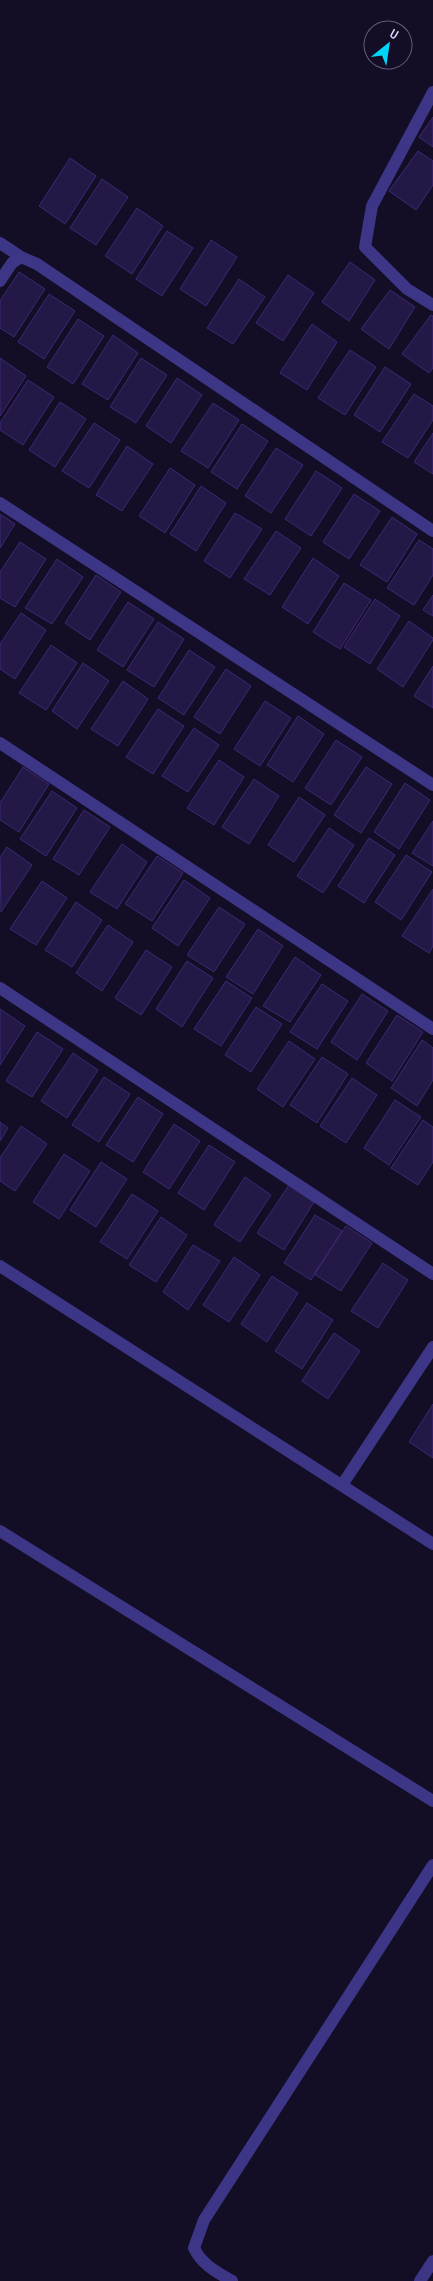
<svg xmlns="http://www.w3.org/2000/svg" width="433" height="2281" viewBox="0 0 433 2281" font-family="'Sofia Sans Condensed',sans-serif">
  <rect width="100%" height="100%" fill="#130d25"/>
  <path fill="#241847" stroke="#3c2974" d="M433 117V147L419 137Z
    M418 151 433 161V185L416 210 389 191Z
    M70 158 96 176 65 224 39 206Z
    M102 179 128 197 96 245 70 228Z
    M137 208 163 226 132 274 105 256Z
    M167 231 193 248 162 296 136 279Z
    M211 240 237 257 206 306 180 289Z
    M350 262 375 280 349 321 322 302Z
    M19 272 45 289 14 337 0 328V301Z
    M288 275 314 293 283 341 256 323Z
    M239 279 265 297 233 344 207 328Z
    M390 290 415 307 389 349 361 329Z
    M49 294 75 311 44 359 18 342Z
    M431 315 433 316V368L429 373 402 354Z
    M78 319 104 336 73 384 47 367Z
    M312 324 337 342 307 390 280 373Z
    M113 335 138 353 108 400 82 384Z
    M350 350 376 367 345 415 318 398Z
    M0 358 26 376 0 416Z
    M141 358 167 375 136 423 110 407Z
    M385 367 411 384 380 432 354 415Z
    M177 378 202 395 171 443 146 426Z
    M28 380 54 397 23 445 0 430V423Z
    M414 394 433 406V420L408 458 382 442Z
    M60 402 86 419 55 467 29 450Z
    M213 403 239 420 208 468 181 451Z
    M94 423 120 440 89 488 62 471Z
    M242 424 268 441 237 489 211 472Z
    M433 433V474L414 462Z
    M127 446 153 464 122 511 96 495Z
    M276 448 303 465 271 513 245 496Z
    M170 468 195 485 165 533 139 516Z
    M316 471 342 488 311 536 285 519Z
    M201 486 226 503 196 551 170 534Z
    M354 494 380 511 349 559 323 542Z
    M235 513 262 529 230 578 204 561Z
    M0 514 15 524 0 548Z
    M392 517 417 534 387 582 360 565Z
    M276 531 301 548 270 595 244 579Z
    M419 540 433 549V575L414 605 387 588Z
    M20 542 46 559 15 607 0 598V572Z
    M313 558 339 576 308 624 282 607Z
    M57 559 83 577 52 624 25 608Z
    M96 575 121 592 90 640 65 623Z
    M344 583 371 600 340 649 313 632Z
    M433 595V616L423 610Z
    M375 599 400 616 370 664 344 647Z
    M128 602 154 619 123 667 97 650Z
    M21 613 46 630 15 679 0 669V644Z
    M409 621 433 638V640L403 687 377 669Z
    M158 622 184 639 154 687 127 670Z
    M51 645 77 663 46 710 19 693Z
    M189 650 215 667 184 715 158 698Z
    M83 663 109 681 77 729 52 711Z
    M433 666V708L414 696Z
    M226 669 251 686 220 734 194 717Z
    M123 681 148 699 118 746 91 729Z
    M265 701 291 718 260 766 234 749Z
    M158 709 184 726 153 774 126 757Z
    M298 716 324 734 293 782 267 765Z
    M194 728 219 745 188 792 162 776Z
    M336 740 362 757 331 805 305 788Z
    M219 760 244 777 214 825 187 808Z
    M23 767 49 784 19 832 0 820V803Z
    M366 767 392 784 361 833 334 815Z
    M254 779 279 796 249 844 222 827Z
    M405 783 430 800 399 849 374 832Z
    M52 791 77 808 46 856 20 839Z
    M299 797 325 815 294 862 268 845Z
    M84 810 110 827 79 875 53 859Z
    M433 821V866L412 853Z
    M329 828 354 845 323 893 297 876Z
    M369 838 395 855 364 903 338 886Z
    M122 844 147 862 117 909 90 892Z
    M7 847 32 865 1 912 0 857Z
    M406 855 432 872 401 920 375 902Z
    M157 856 183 873 152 921 125 904Z
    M184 880 210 898 178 946 152 928Z
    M42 881 67 898 36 945 10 929Z
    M433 889V946L429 953 402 936Z
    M76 902 102 920 72 967 45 950Z
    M219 907 245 924 214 972 187 955Z
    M108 925 133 942 102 991 76 973Z
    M258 929 283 946 253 994 226 977Z
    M146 950 172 967 141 1015 115 998Z
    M295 957 321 975 290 1022 263 1006Z
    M187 961 213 978 182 1027 156 1009Z
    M226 981 252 998 221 1046 194 1029Z
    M322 984 348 1001 317 1049 290 1032Z
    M362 994 388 1011 357 1060 331 1042Z
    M256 1007 282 1024 251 1072 225 1055Z
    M0 1009 25 1026 0 1065Z
    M397 1015 423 1032 392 1081 366 1063Z
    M37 1032 63 1049 32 1097 6 1081Z
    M422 1040 433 1048V1080L417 1106 391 1088Z
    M289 1041 315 1059 283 1107 257 1089Z
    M73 1053 98 1070 67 1118 41 1101Z
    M322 1057 348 1074 317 1123 290 1105Z
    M104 1077 130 1094 99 1142 72 1125Z
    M352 1078 377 1095 346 1143 320 1126Z
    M138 1097 163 1114 133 1162 106 1145Z
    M395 1100 421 1117 389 1165 364 1148Z
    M423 1120 433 1127V1162L418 1185 391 1168Z
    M0 1122 8 1128 0 1141Z
    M174 1124 200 1141 169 1189 143 1172Z
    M21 1126 47 1144 15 1191 0 1181V1158Z
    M209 1145 235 1162 204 1210 178 1193Z
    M64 1154 90 1171 59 1219 33 1202Z
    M101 1162 127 1179 96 1227 70 1210Z
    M245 1177 271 1195 240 1242 214 1225Z
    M289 1185 314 1202 284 1250 257 1233Z
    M132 1194 158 1211 127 1259 100 1242Z
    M315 1215 342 1231 311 1280 284 1263Z
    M161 1217 187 1235 156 1282 129 1265Z
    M346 1226 372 1243 341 1291 314 1274Z
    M193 1245 220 1261 188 1310 163 1292Z
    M234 1257 260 1275 229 1322 203 1305Z
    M383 1263 408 1280 378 1328 351 1311Z
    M272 1276 298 1293 267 1342 241 1324Z
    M307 1303 333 1320 302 1369 275 1351Z
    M334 1333 360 1351 328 1399 302 1381Z
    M433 1404V1458L409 1442Z"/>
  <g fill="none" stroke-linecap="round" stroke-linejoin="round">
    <path stroke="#3d3687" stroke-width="12" d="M433 92 372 206 365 247 407 289 433 305
      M0 243 21 257 37 264 433 531
      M0 281 12 263 21 257
      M0 503 433 785
      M0 743 433 1029
      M0 988 433 1274
      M0 1266 433 1544
      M342 1485 433 1347
      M0 1531 433 1801
      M232 2281C217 2272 202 2265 194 2248L204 2220 433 1865
      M420 2281 433 2261"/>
  </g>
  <g transform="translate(388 45) rotate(30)"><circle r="24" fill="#130d25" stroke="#625b7c"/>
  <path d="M0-4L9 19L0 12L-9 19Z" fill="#00d5fc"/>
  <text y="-8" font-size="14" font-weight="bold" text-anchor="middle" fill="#d9d1ff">U</text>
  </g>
</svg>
